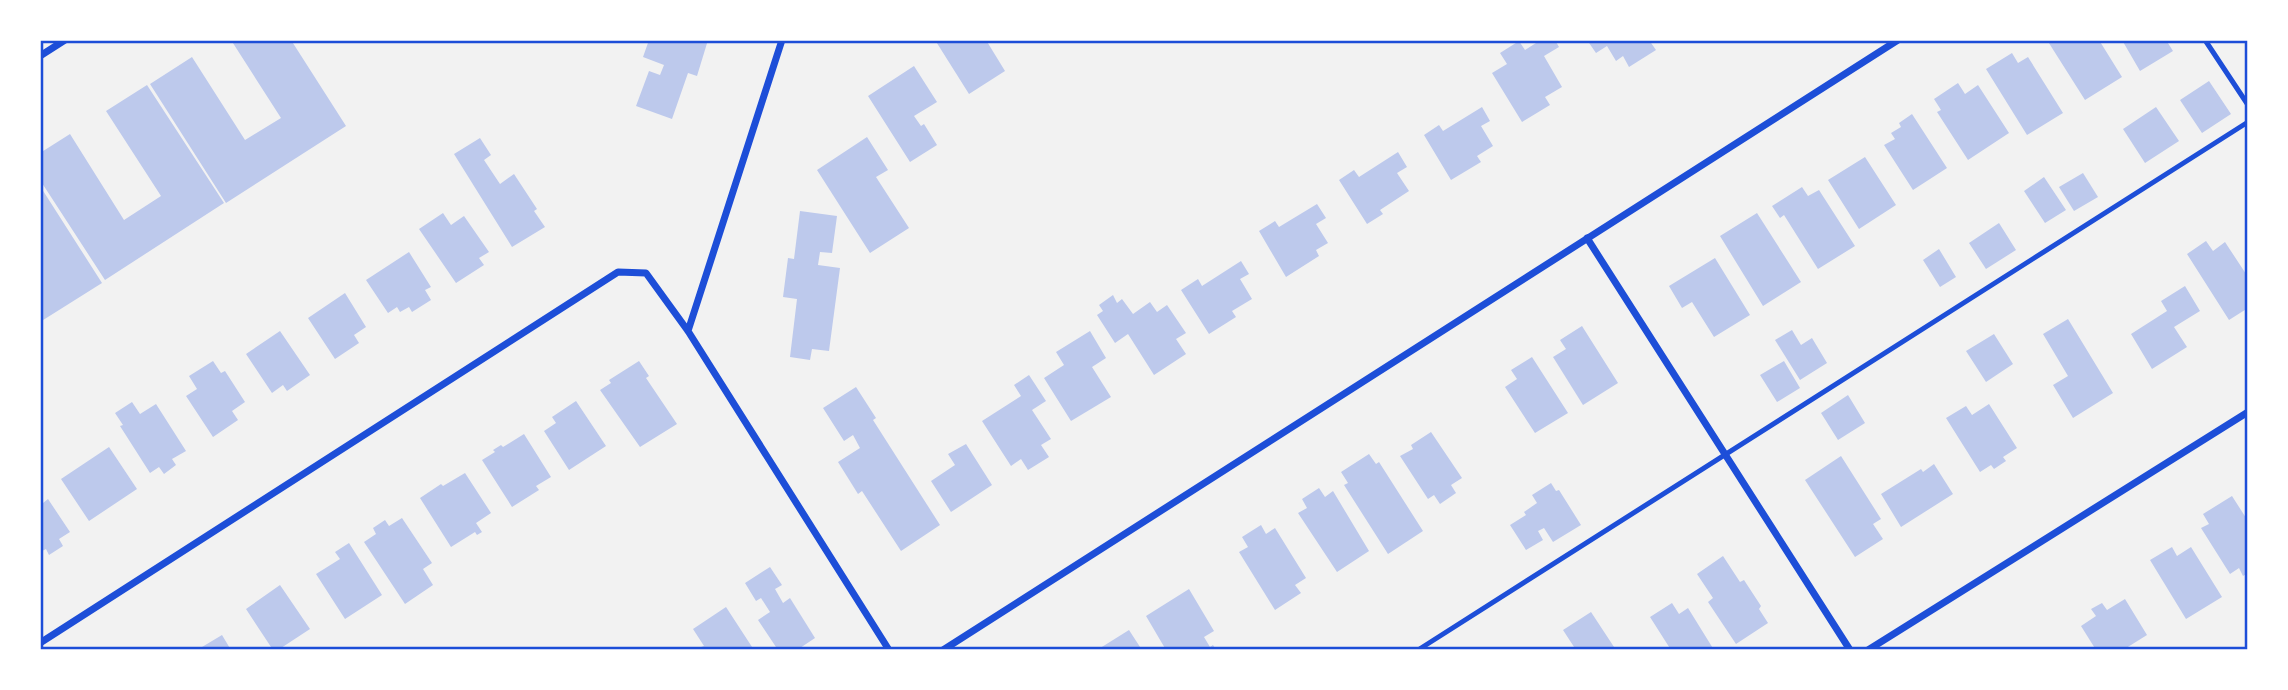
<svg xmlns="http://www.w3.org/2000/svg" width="2288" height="690" viewBox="0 0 2288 690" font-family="'Roboto Serif',serif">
  <rect width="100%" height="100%" fill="#f2f2f2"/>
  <path fill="#bdc9ec" d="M231 40H291L346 126 226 203 150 84 192 57 245 140 281 118Z
    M649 40H708L697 76 688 73 672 119 636 106 649 71 660 75 664 65 643 57Z
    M935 40H986L1005 71 969 94Z
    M1534 40H1555L1559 47 1544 56 1562 87 1545 97 1550 105 1522 122 1492 73 1507 64 1500 53 1519 41 1525 50 1536 43Z
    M1587 40H1649L1656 50 1629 67 1623 56 1616 61 1607 46 1596 53Z
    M2047 40H2099L2122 77 2085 100Z
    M2122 40H2166L2173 51 2140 71Z
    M2012 53 2018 63 2028 57 2063 113 2027 135 1986 69Z
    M914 66 937 102 914 116 921 126 924 124 937 145 910 162 868 96Z
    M2209 81 2231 114 2202 133 2180 100Z
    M1958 83 1965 94 1978 85 2009 133 1968 160 1937 112 1941 110 1934 99Z
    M147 85 224 203 105 280 40 180V153L70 134 124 220 161 196 106 111Z
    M1482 107 1490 121 1481 126 1493 146 1477 156 1481 162 1451 180 1424 135 1439 125 1443 131Z
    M2156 107 2179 141 2145 163 2123 129Z
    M1912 114 1947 168 1913 190 1884 145 1895 139 1891 133 1901 127 1899 123Z
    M867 137 888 170 876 177 909 228 870 253 817 170Z
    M480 138 491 155 484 160 500 184 514 174 537 209 534 211 545 227 512 247 454 154Z
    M1398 152 1407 167 1397 173 1409 191 1380 210 1383 214 1367 224 1339 180 1354 170 1359 177Z
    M1865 157 1896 205 1859 229 1828 180Z
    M2083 173 2098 197 2074 211 2059 187Z
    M2044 177 2066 210 2045 223 2024 191Z
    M40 186 102 283 40 322Z
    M1802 187 1808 196 1819 190 1855 246 1818 269 1784 215 1780 218 1772 206Z
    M1317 204 1326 218 1316 224 1328 243 1316 250 1319 256 1286 277 1259 231 1275 221 1279 227Z
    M800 211 837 216 832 253 820 252 818 265 840 268 829 351 812 349 810 360 790 357 797 299 783 297 788 258 794 259Z
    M443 213 451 225 464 216 489 252 479 258 484 265 456 283 419 229Z
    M1757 213 1801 282 1763 306 1720 236Z
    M1999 223 2016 250 1986 269 1969 243Z
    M2206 241 2213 251 2225 242 2248 277V308L2229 320 2187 254Z
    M1939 249 1956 277 1940 287 1923 260Z
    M409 252 431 287 425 290 431 300 412 312 409 307 400 312 397 307 388 313 366 280Z
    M1715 258 1750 315 1714 337 1692 302 1682 308 1669 286Z
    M1241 261 1249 274 1240 279 1252 299 1232 311 1236 317 1209 334 1181 290 1198 279 1202 286Z
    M2185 286 2200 311 2174 327 2187 347 2152 369 2131 334 2167 311 2161 301Z
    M345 293 366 327 354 335 359 343 335 359 308 318Z
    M1113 295 1117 303 1122 299 1133 314 1150 302 1157 312 1167 305 1186 333 1176 339 1186 354 1154 375 1128 334 1115 343 1097 315 1103 311 1099 305Z
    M2068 319 2113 393 2073 418 2053 385 2068 376 2043 334Z
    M1582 326 1618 383 1583 405 1553 357 1566 349 1560 340Z
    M1792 330 1801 345 1812 338 1827 363 1800 380 1775 340Z
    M280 331 310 375 287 391 283 385 272 393 246 354Z
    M1090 331 1106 358 1092 367 1111 397 1071 421 1044 378 1064 365 1056 352Z
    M1994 334 2013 364 1986 382 1966 351Z
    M1532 357 1568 413 1535 433 1505 387 1517 379 1511 370Z
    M213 361 221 373 225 371 245 402 232 411 238 420 213 437 186 396 197 389 189 376Z
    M639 361 649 376 646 378 677 424 640 447 600 390 611 383 609 380Z
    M1784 361 1800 388 1777 402 1760 375Z
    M1029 375 1046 401 1032 410 1051 439 1041 445 1049 457 1028 470 1021 459 1011 466 982 421 1021 396 1014 385Z
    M856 387 876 418 873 420 940 525 901 551 862 491 858 494 838 462 860 448 853 435 844 441 823 408Z
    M1848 395 1865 423 1838 440 1821 413Z
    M576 401 606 446 569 470 544 431 556 423 552 417Z
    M132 402 140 414 156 404 186 451 172 459 176 465 164 474 159 467 150 473 120 426 123 425 115 413Z
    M1989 404 2017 448 2003 457 2006 461 1994 469 1991 465 1980 472 1946 418 1966 406 1972 415Z
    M1431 432 1462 478 1451 485 1456 493 1440 504 1434 495 1428 499 1400 456 1413 449 1411 445Z
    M524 434 551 477 536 486 539 490 512 507 482 460 495 452 493 450 501 445 503 447Z
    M966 444 992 485 951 512 931 481 955 465 948 454Z
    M109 447 137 489 89 521 61 479Z
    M1369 454 1376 464 1379 462 1423 531 1388 554 1344 485 1348 483 1341 472Z
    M1841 456 1881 519 1873 524 1883 539 1855 557 1805 480Z
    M1934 464 1953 494 1901 527 1881 494 1921 469 1923 472Z
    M465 473 491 513 476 523 482 532 477 535 475 532 451 547 420 498 441 484 443 486Z
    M1551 483 1556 491 1559 490 1581 525 1553 542 1544 528 1538 531 1543 540 1526 550 1510 525 1526 515 1524 512 1537 503 1532 495Z
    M1319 488 1325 497 1333 491 1369 551 1337 572 1298 513 1307 508 1302 499Z
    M2232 496 2248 521V573L2243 576 2239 568 2230 574 2201 528 2209 524 2203 514Z
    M40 498 43 503 48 499 70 532 59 539 63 546 49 555 46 549 40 552Z
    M402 518 432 563 423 569 433 585 405 604 364 542 376 534 373 528 385 520 389 526Z
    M1261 525 1266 534 1275 528 1306 578 1295 585 1301 593 1275 610 1239 552 1248 547 1242 537Z
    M349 543 382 595 345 619 316 574 340 559 335 552Z
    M2172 547 2177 556 2191 547 2222 597 2186 619 2150 560Z
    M1723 556 1740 582 1744 580 1761 606 1759 609 1768 623 1736 644 1708 602 1713 598 1697 574Z
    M770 567 782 585 775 589 783 603 790 598 815 638 797 650H778L758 620 770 612 761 598 756 601 745 583Z
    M280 585 310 629 278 650H273L246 609Z
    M1189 589 1214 631 1204 637 1210 647 1213 645 1216 650H1166L1146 616Z
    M2125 599 2147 635 2123 650H2096L2081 626 2096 616 2091 609 2102 603 2107 610Z
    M1672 603 1679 614 1688 608 1714 650H1671L1650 617Z
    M726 607 754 650H703L701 647 704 646 693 629Z
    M1591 612 1616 650H1576L1563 630Z
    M1129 630 1142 650H1097Z
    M222 635 231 650H197Z"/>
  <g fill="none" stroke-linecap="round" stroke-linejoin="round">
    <path stroke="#1d4ed8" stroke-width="5" d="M2205 40 2248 105
      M1418 650 2248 122"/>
    <path stroke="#1d4ed8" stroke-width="7" d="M40 56 65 40
      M1587 238 1850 650
      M688 331 782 40
      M40 643 618 272 646 273 688 331 889 650
      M943 650 1898 40
      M1868 650 2248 412"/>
  </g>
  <rect width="2288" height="690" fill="none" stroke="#ffffff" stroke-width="84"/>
  <rect x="42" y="42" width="2204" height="606" fill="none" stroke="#1d4ed8" stroke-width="2.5"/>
</svg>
